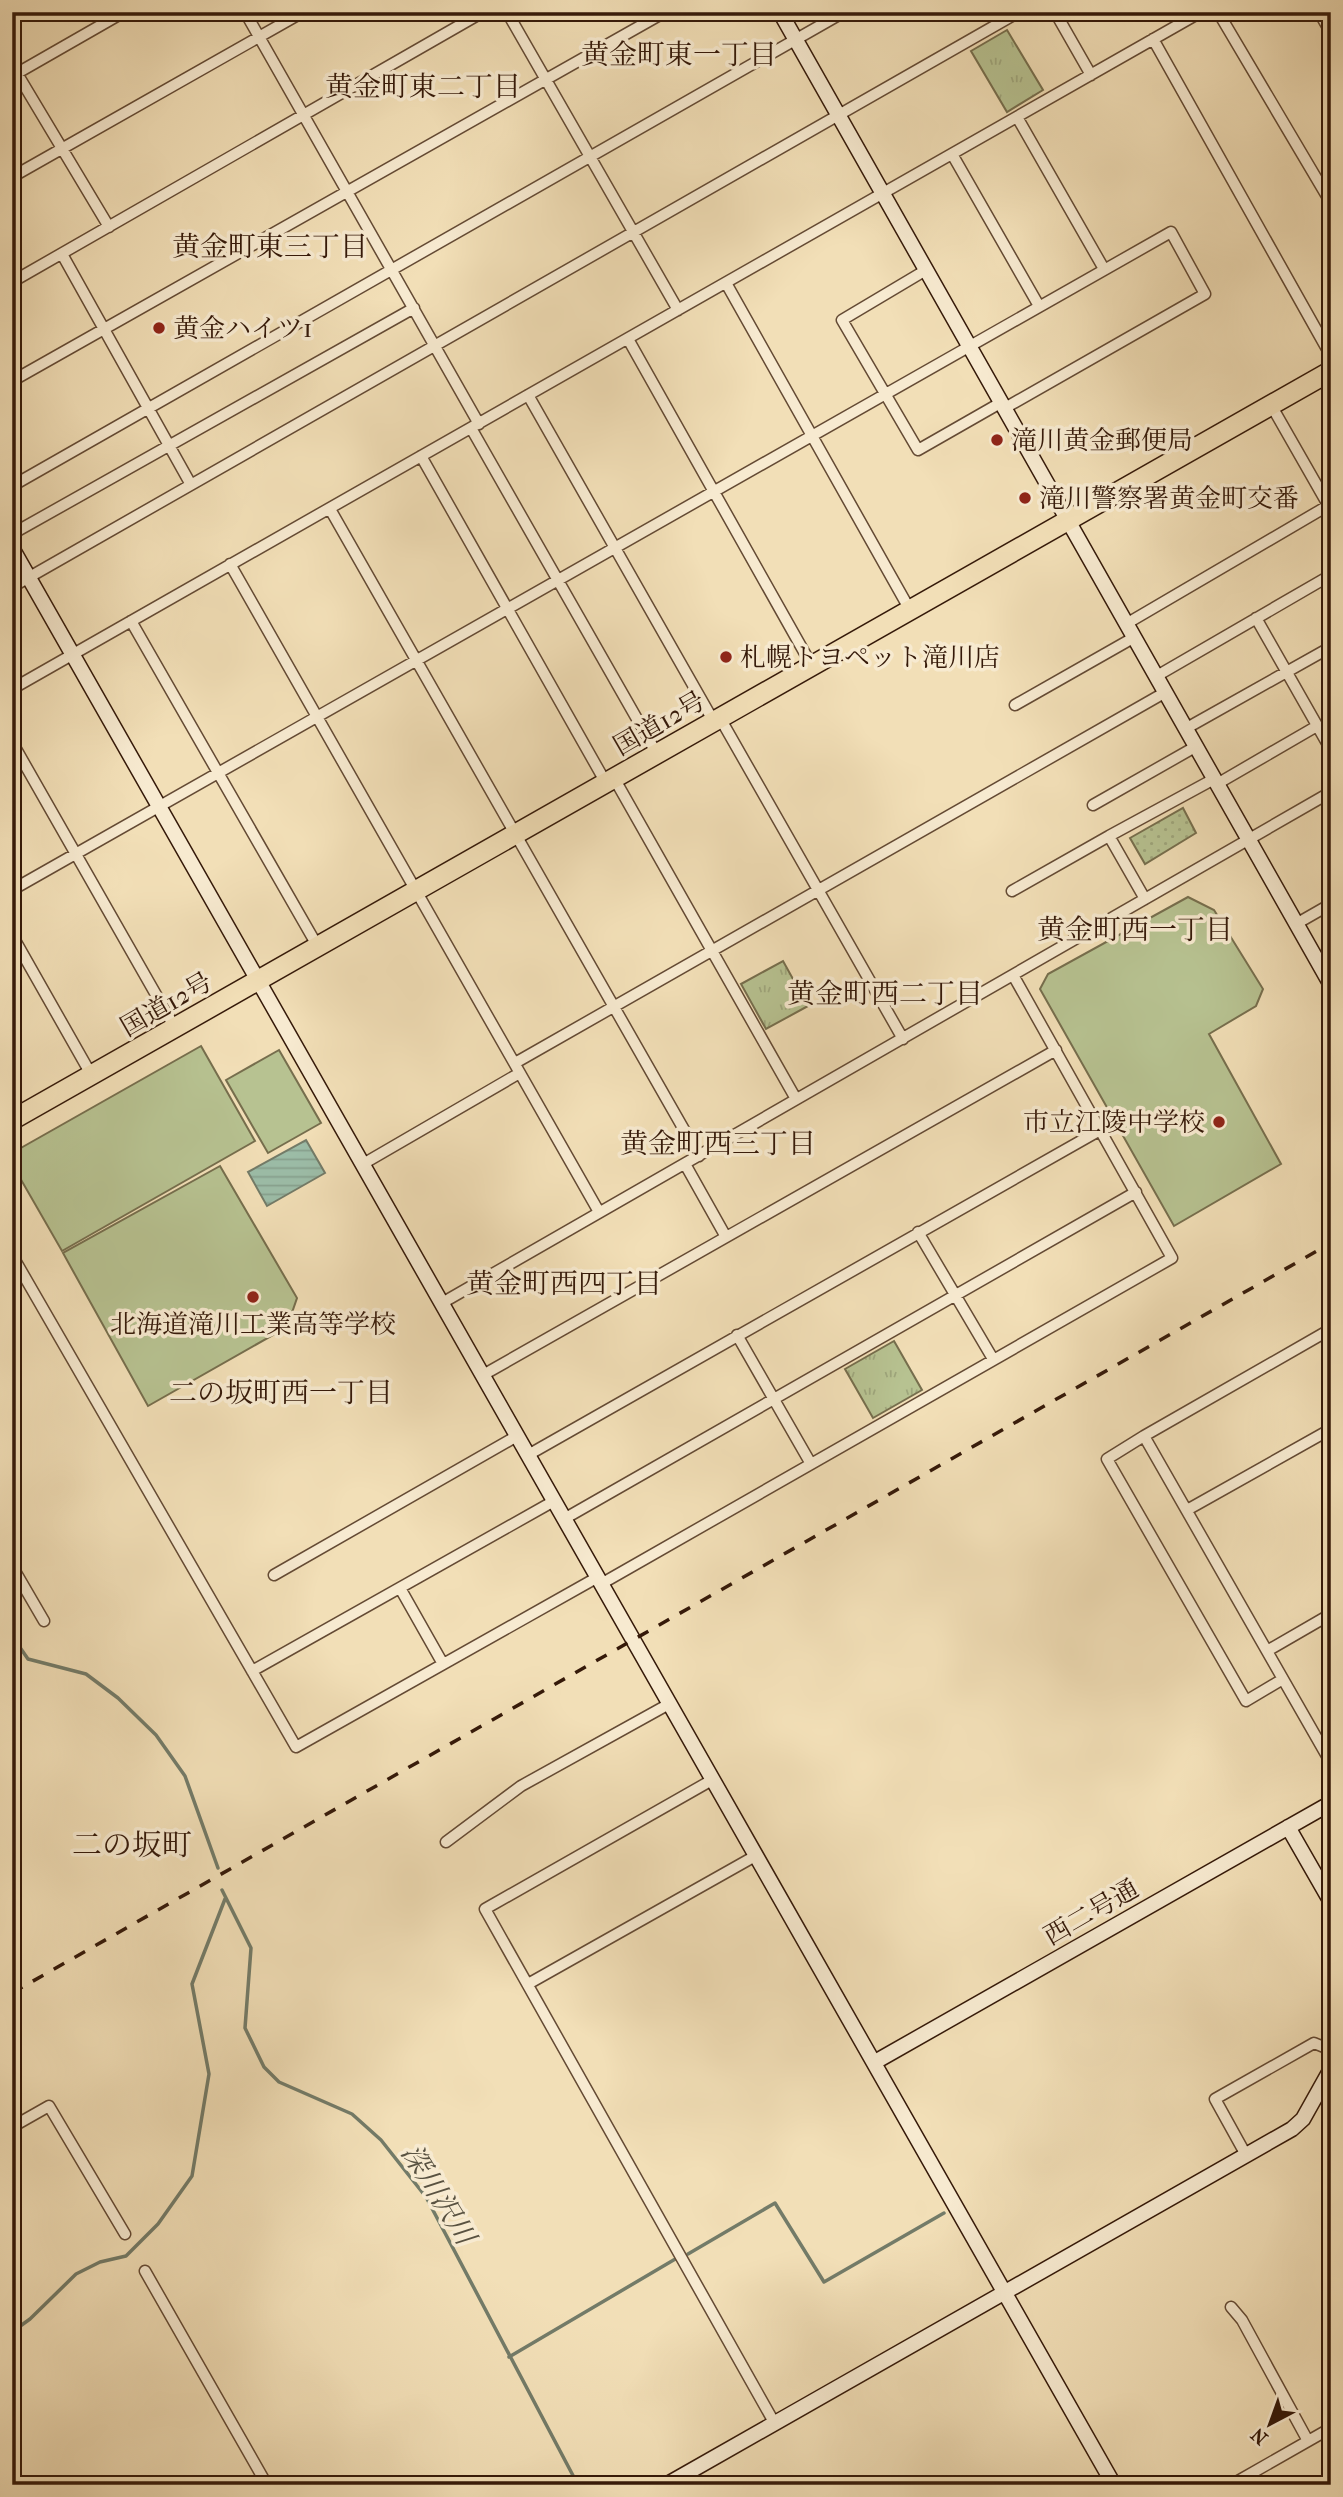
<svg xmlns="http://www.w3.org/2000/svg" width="1343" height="2497" viewBox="0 0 1343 2497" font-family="'IM FELL French Canon','Noto Serif JP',serif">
  <defs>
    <pattern id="grass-dots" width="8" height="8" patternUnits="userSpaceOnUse" patternTransform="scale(1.75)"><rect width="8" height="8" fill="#b7c291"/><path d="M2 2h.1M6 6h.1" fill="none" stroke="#9ea67c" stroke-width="1.8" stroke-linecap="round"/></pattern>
    <pattern id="park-tufts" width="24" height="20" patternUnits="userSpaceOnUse" patternTransform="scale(1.75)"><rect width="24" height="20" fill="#b7c291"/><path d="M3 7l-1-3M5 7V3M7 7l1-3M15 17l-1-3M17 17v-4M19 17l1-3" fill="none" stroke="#9ea67c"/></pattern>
    <pattern id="water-rules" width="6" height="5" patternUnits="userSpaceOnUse" patternTransform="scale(1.75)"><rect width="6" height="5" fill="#9cbda8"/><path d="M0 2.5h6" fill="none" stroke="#87a28f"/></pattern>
  </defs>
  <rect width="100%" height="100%" fill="#f2dfb7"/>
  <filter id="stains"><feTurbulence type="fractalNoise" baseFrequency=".00286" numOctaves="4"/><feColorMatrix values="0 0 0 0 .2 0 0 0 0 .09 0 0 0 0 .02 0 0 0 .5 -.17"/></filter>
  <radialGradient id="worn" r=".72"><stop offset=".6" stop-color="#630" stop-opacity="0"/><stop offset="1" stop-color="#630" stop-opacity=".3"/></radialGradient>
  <path fill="url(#grass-dots)" stroke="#766e4d" stroke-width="2" d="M1183 808 1196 833 1145 864 1130 838Z"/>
  <path fill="url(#park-tufts)" stroke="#766e4d" stroke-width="2" d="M1007 30 1043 90 1007 112 971 51Z
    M783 961 808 1006 766 1029 741 984Z
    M894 1341 922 1390 873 1418 845 1369Z"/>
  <path fill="#b7c291" stroke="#766e4d" stroke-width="2" d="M1188 897 1214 910 1263 989 1256 1006 1209 1034 1281 1164 1174 1226 1040 989 1048 974Z
    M201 1046 255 1141 62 1251 12 1164V1153Z
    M279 1050 321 1123 268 1153 226 1080Z
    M220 1166 297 1298 287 1327 148 1406 63 1253Z"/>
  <path fill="url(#water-rules)" stroke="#737b68" stroke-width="2" d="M306 1140 325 1173 267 1206 248 1172Z"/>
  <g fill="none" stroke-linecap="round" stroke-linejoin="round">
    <path stroke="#737b68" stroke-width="3.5" d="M12 1636 28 1659 86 1674 118 1698 156 1735 185 1776 218 1868
      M12 1746C23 1773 20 1793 12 1821
      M222 1890 251 1948 245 2028 264 2067 279 2082 352 2114 381 2140 426 2197 578 2485
      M688 2254 775 2203 824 2282 944 2213
      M12 2332 30 2319 76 2274 100 2262 126 2256 158 2224 192 2176 209 2074 192 1984 225 1899
      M509 2357 677 2258"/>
    <defs>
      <path id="street" d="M245 12 479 424
        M507 12 678 310
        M1055 12 1091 75
        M1218 12 1331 203
        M1319 12 1331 33
        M1153 39 1331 356
        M12 65 109 227
        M14 75 124 12
        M1017 117 1104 269
        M952 154 1039 306
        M12 177 303 12
        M62 254 190 483
        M926 270 842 320 918 450 1002 402
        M12 282 483 12
        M726 283 910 610
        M628 339 812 666
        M12 381 665 12
        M528 395 714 722
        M1271 405 1331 510
        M471 428 657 754
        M421 456 606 783
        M12 486 844 12
        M330 509 699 1156
        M12 534 414 308
        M230 564 599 1212
        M12 587 1019 12
        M1256 618 1331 750
        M131 621 318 947
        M1126 624 1331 504
        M1155 677 1331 575
        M12 689 1201 12
        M1015 705 1133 638
        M720 718 903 1039
        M1185 729 1331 647
        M12 742 175 1028
        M614 778 796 1099
        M1217 784 1317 726
        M1093 805 1195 747
        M12 890 1171 232 1205 294 1005 408
        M1012 891 1109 836
        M1145 899 1109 836 1214 779
        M1296 924 1331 904
        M12 935 92 1076
        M515 1063 1164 693
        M363 1164 518 1074
        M685 1164 726 1237
        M918 1232 993 1359
        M12 1255 296 1747 598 1577
        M442 1303 1331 792
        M1331 1329 1144 1436 1331 1763
        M737 1335 811 1464
        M483 1375 1056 1050
        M1144 1436 1107 1459 1246 1701 1283 1679
        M528 1455 1102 1129
        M1187 1510 1331 1429
        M564 1519 1136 1192
        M12 1566 44 1621
        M274 1575 517 1436
        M601 1584 1172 1258 1013 975
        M400 1588 443 1664
        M1267 1651 1331 1614
        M252 1671 554 1501
        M712 1780 485 1909 775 2424
        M446 1842 521 1786 669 1704
        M528 1984 757 1855
        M12 2127 49 2106 125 2234
        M1246 2155 1215 2099 1314 2043 1331 2050
        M145 2271 267 2485
        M1231 2307 1242 2320 1308 2441
        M1231 2485 1331 2428"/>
      <path id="secondary" d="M780 12 1331 985
        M12 548 1114 2485
        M1288 1827 1331 1902
        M875 2062 1331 1803
        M666 2485 1292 2129 1303 2119 1331 2069"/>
      <path id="highway" d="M12 1120 1331 371"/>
    </defs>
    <use href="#street" stroke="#644a34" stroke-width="13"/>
    <use href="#secondary" stroke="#351909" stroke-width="17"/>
    <use href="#highway" stroke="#351909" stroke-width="22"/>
    <use href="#street" stroke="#f7ead0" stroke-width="10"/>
    <use href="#secondary" stroke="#f7ead0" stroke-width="14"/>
    <use href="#highway" stroke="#f2dfb7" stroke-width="19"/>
    <path stroke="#351909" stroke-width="3.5" stroke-dasharray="12 12" stroke-linecap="butt" d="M12 1993 1331 1243"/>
  </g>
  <g fill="#8f2418" stroke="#f7ead0" stroke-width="2.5">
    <circle cx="159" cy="328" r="7"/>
    <circle cx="997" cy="440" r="7"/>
    <circle cx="1025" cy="498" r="7"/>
    <circle cx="726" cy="657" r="7"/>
    <circle cx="1219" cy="1122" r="7"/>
    <circle cx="253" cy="1297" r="7"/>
  </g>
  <g text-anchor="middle" stroke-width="7" stroke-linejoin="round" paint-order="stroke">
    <g font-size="26" fill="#351909" stroke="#f7ead0" text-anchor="start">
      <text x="173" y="337">黄金ハイツ1</text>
      <text x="1011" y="449">滝川黄金郵便局</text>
      <text x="1039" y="507">滝川警察署黄金町交番</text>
      <text x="740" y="666">札幌トヨペット滝川店</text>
      <text x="1205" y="1131" text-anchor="end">市立江陵中学校</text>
      <text x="253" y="1333" text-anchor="middle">北海道滝川工業高等学校</text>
    </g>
    <g font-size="26" fill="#351909" stroke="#f7ead0">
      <text transform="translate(659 723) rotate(-30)" y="9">国道12号</text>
      <text transform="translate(166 1004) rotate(-30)" y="9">国道12号</text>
      <text transform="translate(1091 1912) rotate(-30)" y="9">西二号通</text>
    </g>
    <g font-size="28" fill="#351909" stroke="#f7ead0">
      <text x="679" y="64">黄金町東一丁目</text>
      <text x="423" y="96">黄金町東二丁目</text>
      <text x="270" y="256">黄金町東三丁目</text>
      <text x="1135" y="939">黄金町西一丁目</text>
      <text x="885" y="1003">黄金町西二丁目</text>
      <text x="718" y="1153">黄金町西三丁目</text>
      <text x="564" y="1293">黄金町西四丁目</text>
      <text x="281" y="1402">二の坂町西一丁目</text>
    </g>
    <g font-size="28" font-style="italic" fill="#595241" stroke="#f7ead0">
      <text transform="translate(439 2194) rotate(58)" y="10">深川沢川</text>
    </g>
    <g font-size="30" fill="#351909" stroke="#f7ead0">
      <text x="132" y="1855">二の坂町</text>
    </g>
  </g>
  <rect width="1343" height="2497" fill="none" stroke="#f2dfb7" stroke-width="42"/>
  <rect x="14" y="14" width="1315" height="2469" fill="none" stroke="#351909" stroke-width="3.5"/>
  <rect x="21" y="21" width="1301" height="2455" fill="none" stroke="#351909" stroke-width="2"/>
  <g transform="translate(1270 2424) rotate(221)" stroke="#f7ead0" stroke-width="5" paint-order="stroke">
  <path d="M0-5L12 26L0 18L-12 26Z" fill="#351909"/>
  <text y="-10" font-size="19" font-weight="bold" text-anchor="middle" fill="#351909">N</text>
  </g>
  <rect width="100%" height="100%" filter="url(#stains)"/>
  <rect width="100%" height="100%" fill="url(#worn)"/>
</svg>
